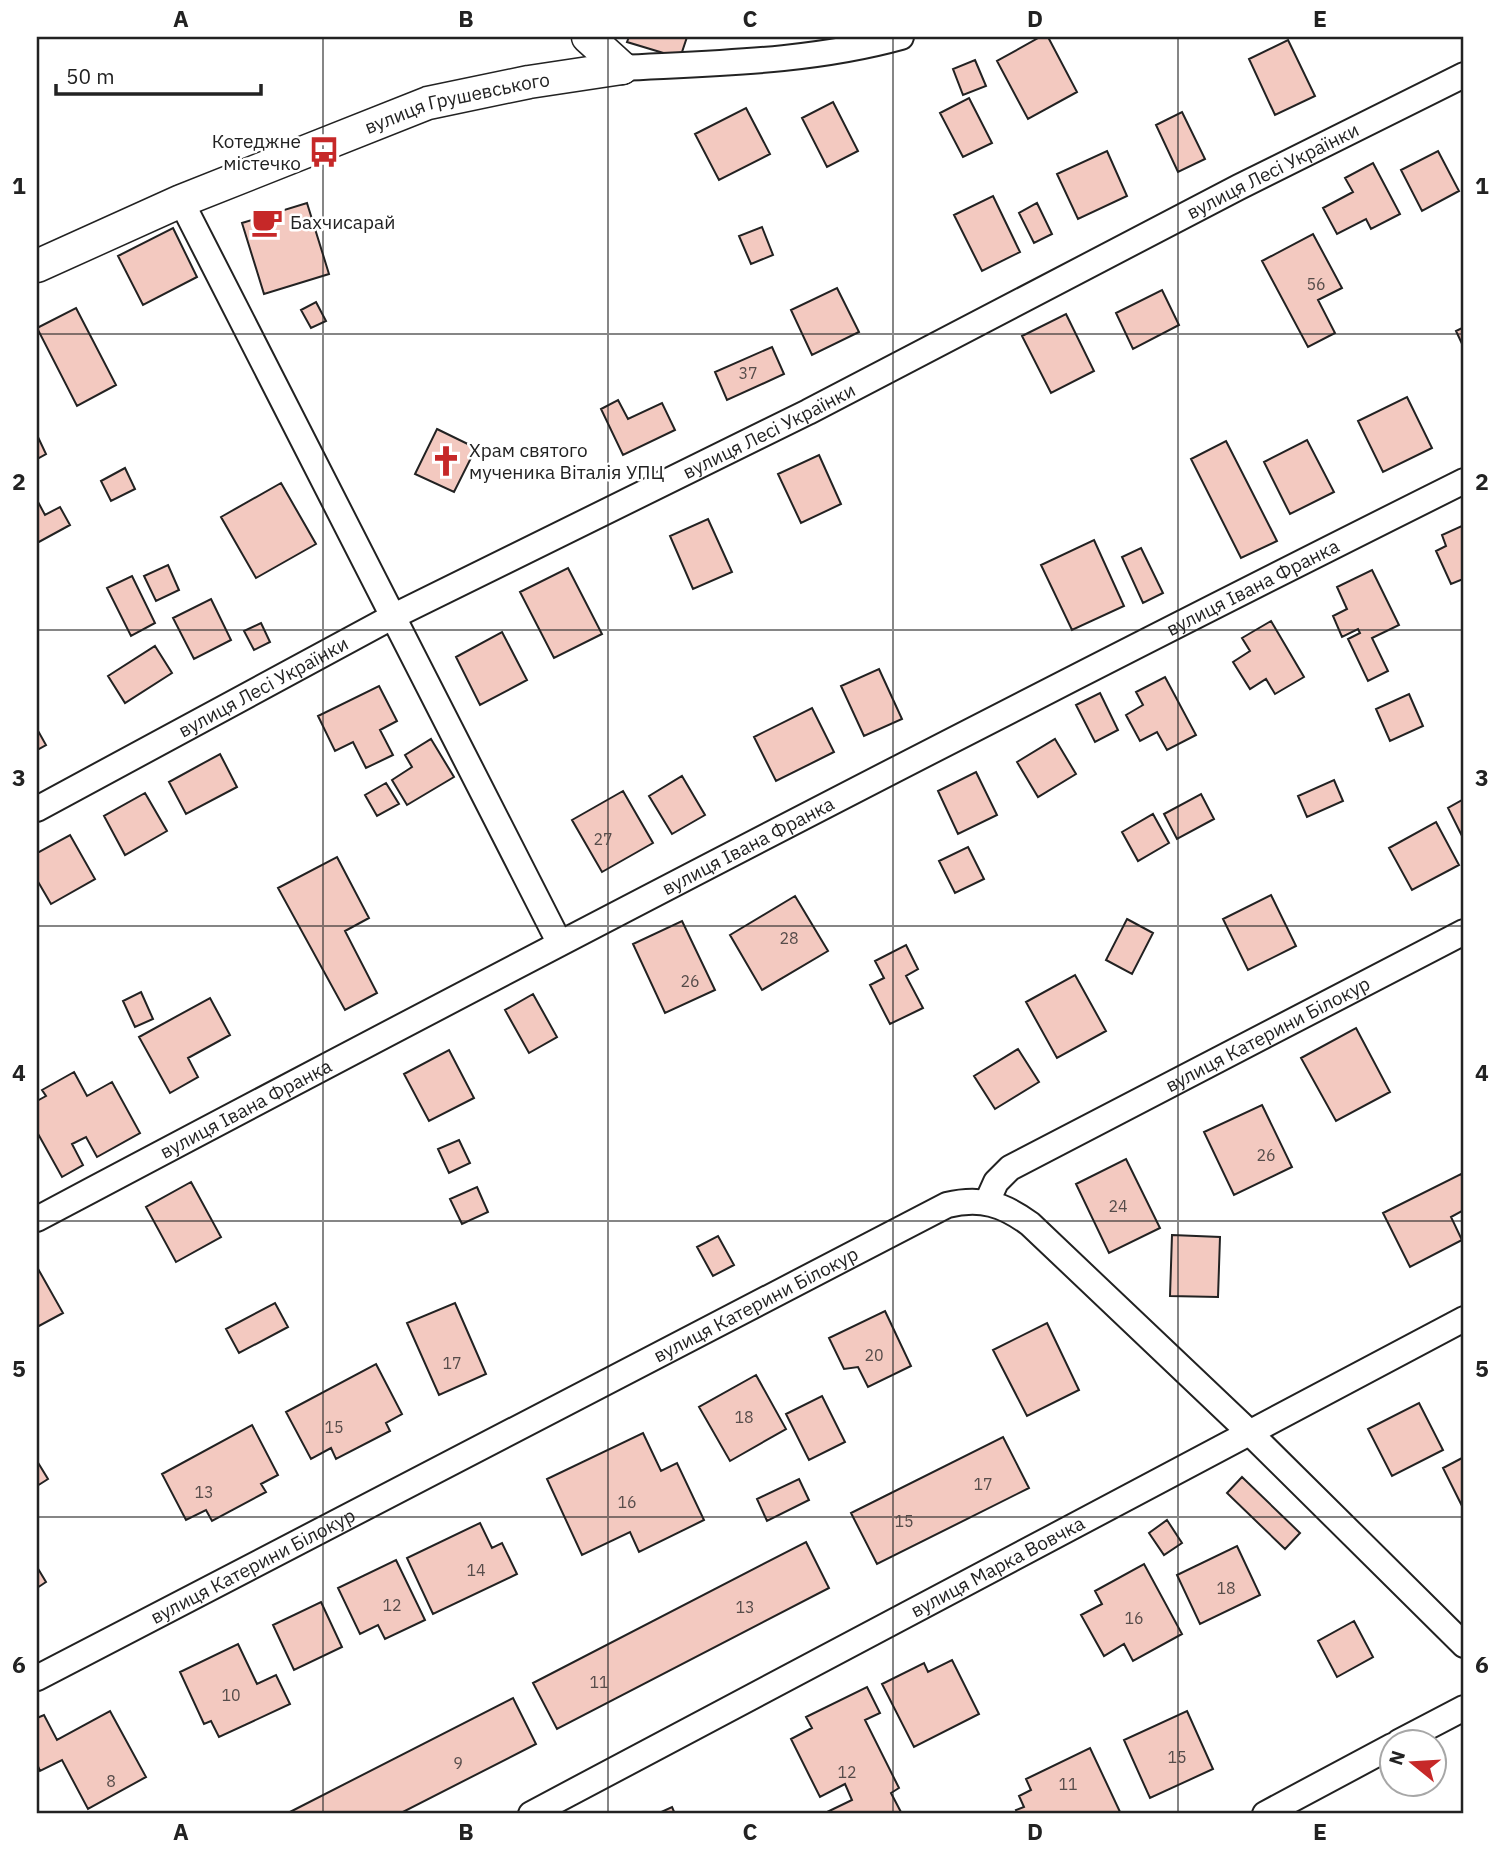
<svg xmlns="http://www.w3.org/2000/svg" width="1501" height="1851" viewBox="0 0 1501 1851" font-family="'IBM Plex Sans',sans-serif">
  <rect width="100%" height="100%" fill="#fff"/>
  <path fill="#f3c9c0" stroke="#222" stroke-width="2" d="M629 37H687L680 58 627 42Z
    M1040 37H1048L1077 92 1028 119 997 61Z
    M1288 40 1315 96 1275 115 1249 59Z
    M975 60 986 86 963 95 953 69Z
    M969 98 992 143 963 157 940 113Z
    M833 102 858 151 827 167 802 118Z
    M746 108 770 154 719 180 695 134Z
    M1182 112 1205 159 1178 172 1156 125Z
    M1107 151 1127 196 1078 219 1057 174Z
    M1438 151 1459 191 1422 211 1401 170Z
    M1373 163 1400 214 1371 229 1366 219 1337 234 1323 208 1353 192 1345 178Z
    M993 196 1020 252 982 271 954 215Z
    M307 203 329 274 264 294 242 223Z
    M1037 203 1052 234 1034 243 1019 213Z
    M762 227 773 255 751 264 739 236Z
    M173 228 197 277 143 305 118 256Z
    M1313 234 1342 288 1318 300 1335 333 1308 347 1262 261Z
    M837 288 859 332 812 355 791 310Z
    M1162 290 1179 325 1133 349 1116 313Z
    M316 302 326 321 311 328 301 310Z
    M76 308 116 385 77 406 37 328Z
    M1066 314 1094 371 1051 393 1022 336Z
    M1464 327V348L1456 331Z
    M772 347 784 374 727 400 715 372Z
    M1407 397 1432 448 1383 472 1358 421Z
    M618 400 628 419 662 403 675 430 623 455 601 409Z
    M437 429 476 448 454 492 415 474Z
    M37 435 46 454 37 459Z
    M1307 440 1334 492 1290 514 1264 462Z
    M1226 441 1277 541 1241 558 1191 459Z
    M819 455 841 504 801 523 778 474Z
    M125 468 135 489 111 501 101 481Z
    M281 483 316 544 256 578 221 517Z
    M37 500 45 515 60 507 70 525 37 543Z
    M708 519 732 572 693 589 670 536Z
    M1464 525V581L1463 579 1451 584 1436 551 1446 546 1442 535Z
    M1094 540 1124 606 1072 630 1041 565Z
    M1141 548 1163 593 1143 603 1122 557Z
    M168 565 179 590 156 601 144 576Z
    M568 568 602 634 554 658 520 592Z
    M1372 570 1399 625 1372 638 1388 671 1368 681 1348 639 1360 633 1358 629 1342 637 1333 616 1347 609 1337 587Z
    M132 576 155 623 131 636 107 588Z
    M211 599 231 640 194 659 173 618Z
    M1271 621 1304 677 1275 694 1266 679 1250 689 1233 662 1250 651 1242 638Z
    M261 623 270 642 254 650 244 631Z
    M502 632 527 680 480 705 456 657Z
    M155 646 172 673 125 703 108 676Z
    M879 669 902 719 864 736 841 686Z
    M1165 677 1196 735 1167 750 1157 732 1140 741 1126 715 1143 705 1136 692Z
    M379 686 397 721 380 730 393 755 366 768 353 742 335 751 318 716Z
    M1100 693 1118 730 1095 742 1076 705Z
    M1409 694 1423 726 1390 741 1376 709Z
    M812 708 834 752 776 781 754 737Z
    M37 729 46 745 37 750Z
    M431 739 454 777 407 805 392 780 412 767 405 755Z
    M1055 739 1076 774 1038 797 1017 762Z
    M220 754 237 787 186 814 169 782Z
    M976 772 997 815 958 834 938 791Z
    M682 776 705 815 672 834 649 796Z
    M1334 780 1343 801 1307 817 1298 796Z
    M386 783 399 804 377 816 365 795Z
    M623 791 653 843 602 872 572 820Z
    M145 793 167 831 125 855 104 816Z
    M1201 794 1214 819 1177 839 1164 814Z
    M1464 799V840L1448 808Z
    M1153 814 1169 843 1138 861 1122 832Z
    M1436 822 1459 865 1412 890 1389 848Z
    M70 835 95 879 51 904 37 880V853Z
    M968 847 984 879 955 893 939 861Z
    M337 857 369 918 345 931 377 993 345 1010 278 888Z
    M1271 895 1296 946 1248 970 1223 919Z
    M795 896 828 951 762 990 730 935Z
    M1127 919 1153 933 1132 974 1106 960Z
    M682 921 715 990 665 1013 633 944Z
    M906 945 918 969 906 976 923 1008 890 1024 870 985 884 978 875 961Z
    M1075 975 1106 1031 1057 1058 1026 1002Z
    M141 992 153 1019 135 1027 123 1001Z
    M533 994 557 1037 529 1053 505 1010Z
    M210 998 230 1035 188 1058 198 1077 170 1093 139 1037Z
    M1356 1028 1390 1092 1336 1121 1301 1058Z
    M1018 1049 1039 1082 995 1109 974 1076Z
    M449 1050 474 1098 429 1121 404 1074Z
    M74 1072 87 1096 112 1082 140 1133 97 1157 86 1137 72 1144 83 1165 62 1177 37 1132V1101L46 1096 42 1090Z
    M1262 1105 1292 1167 1234 1195 1204 1132Z
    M459 1140 470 1163 449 1173 438 1149Z
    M1126 1159 1160 1228 1109 1253 1076 1184Z
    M1461 1174 1464 1180V1210L1451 1217 1462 1240 1410 1267 1383 1213Z
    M191 1182 221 1237 176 1262 146 1207Z
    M477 1187 488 1212 462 1224 450 1199Z
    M1172 1235 1220 1237 1218 1297 1170 1296Z
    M718 1236 734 1265 713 1276 697 1247Z
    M37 1267 63 1313 37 1327Z
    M275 1303 288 1327 239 1353 226 1329Z
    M455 1303 486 1374 439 1395 407 1323Z
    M885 1311 911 1366 868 1387 858 1367 844 1369 829 1338Z
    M1047 1323 1079 1390 1027 1416 993 1350Z
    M376 1364 402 1414 386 1423 390 1431 336 1459 331 1448 311 1459 286 1412Z
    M756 1375 786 1429 730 1461 699 1407Z
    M822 1396 845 1442 809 1460 786 1414Z
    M1419 1403 1443 1450 1392 1476 1368 1429Z
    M252 1425 278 1475 261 1484 266 1492 212 1521 206 1510 186 1520 162 1474Z
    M643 1433 661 1471 677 1463 704 1520 639 1552 630 1532 582 1555 547 1479Z
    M1003 1437 1029 1488 877 1564 851 1513Z
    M1464 1457V1510L1443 1468Z
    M37 1461 48 1479 37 1486Z
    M1242 1477 1300 1533 1285 1549 1227 1493Z
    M799 1479 809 1500 767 1521 757 1499Z
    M1167 1520 1182 1543 1164 1555 1149 1533Z
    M480 1523 492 1548 502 1543 517 1574 433 1614 407 1558Z
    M806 1542 829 1588 557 1729 533 1683Z
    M1237 1546 1260 1595 1200 1624 1177 1575Z
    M396 1560 425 1620 385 1639 378 1625 360 1634 338 1588Z
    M1144 1564 1182 1634 1133 1661 1124 1644 1104 1656 1081 1615 1102 1604 1095 1591Z
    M37 1567 46 1582 37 1588Z
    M321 1602 342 1647 294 1670 273 1625Z
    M1354 1621 1373 1657 1337 1677 1318 1641Z
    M238 1644 257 1684 276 1675 290 1704 219 1737 211 1721 204 1724 180 1672Z
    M952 1660 979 1714 914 1747 882 1684 924 1663 928 1672Z
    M867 1687 880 1713 865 1720 899 1788 891 1793 902 1814H823L852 1800 845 1784 820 1797 791 1739 812 1728 806 1717Z
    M513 1698 536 1744 399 1814H286Z
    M110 1711 146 1777 88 1809 62 1760 40 1771 37 1764V1718L44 1715 57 1740Z
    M1187 1711 1213 1769 1150 1798 1124 1740Z
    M1090 1748 1121 1814H1018L1016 1810 1024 1807 1019 1796 1031 1790 1026 1779Z
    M672 1807 675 1814H657Z"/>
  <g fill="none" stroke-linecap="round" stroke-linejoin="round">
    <defs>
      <g id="minor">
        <path d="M622 68C715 63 811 62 901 37"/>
        <path d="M181 201 559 942"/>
        <path id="s1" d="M37 809 392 617 808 412 1239 187 1464 75"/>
        <path id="s2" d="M987 1202 996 1182 1010 1168 1464 932"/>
        <path id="s3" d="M37 1219C510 968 985 720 1464 481"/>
        <path id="s4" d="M37 1678 947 1205C981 1197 1003 1204 1030 1224L1249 1432 1464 1645"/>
        <path d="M1399 1742 1464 1708"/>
        <path id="s5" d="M531 1814 1464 1319"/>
        <path d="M1265 1814 1392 1746"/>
      </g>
      <g id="tertiary">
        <path d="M588 37 622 68"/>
        <path id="s6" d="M37 266 181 201 428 103 529 82 622 68"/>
      </g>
    </defs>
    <use href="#minor" stroke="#222" stroke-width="28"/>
    <use href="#tertiary" stroke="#222" stroke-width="35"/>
    <use href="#minor" stroke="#fff" stroke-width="24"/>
    <use href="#tertiary" stroke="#fff" stroke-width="32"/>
  </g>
  <path fill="none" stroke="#222" stroke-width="2" stroke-opacity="0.55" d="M323 37V1814M608 37V1814M893 37V1814M1178 37V1814M37 334H1464M37 630H1464M37 926H1464M37 1221H1464M37 1517H1464"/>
  <defs>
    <symbol id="bus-bare" viewBox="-9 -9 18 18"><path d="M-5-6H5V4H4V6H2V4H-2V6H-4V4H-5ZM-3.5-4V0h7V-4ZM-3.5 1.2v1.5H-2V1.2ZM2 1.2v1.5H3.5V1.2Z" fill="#c62828" stroke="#fff" stroke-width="2.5" paint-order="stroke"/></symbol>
    <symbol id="cafe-bare" viewBox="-9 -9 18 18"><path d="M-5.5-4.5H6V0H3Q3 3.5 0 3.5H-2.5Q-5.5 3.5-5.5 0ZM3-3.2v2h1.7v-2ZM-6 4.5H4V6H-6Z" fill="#c62828" stroke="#fff" stroke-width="2.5" paint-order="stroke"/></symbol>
    <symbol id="church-bare" viewBox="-9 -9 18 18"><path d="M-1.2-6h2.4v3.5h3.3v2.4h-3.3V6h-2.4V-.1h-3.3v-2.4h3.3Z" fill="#c62828" stroke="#fff" stroke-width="2.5" paint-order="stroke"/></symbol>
  </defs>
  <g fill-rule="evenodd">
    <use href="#bus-bare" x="302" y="130" width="44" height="44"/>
    <use href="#cafe-bare" x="245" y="200" width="44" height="44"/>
    <use href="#church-bare" x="424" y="439" width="44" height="44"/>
  </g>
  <g text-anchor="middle" stroke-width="5" stroke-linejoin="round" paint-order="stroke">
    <g font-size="16" fill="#564c4a">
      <text x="1316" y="290">56</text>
      <text x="748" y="379">37</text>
      <text x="603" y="845">27</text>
      <text x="789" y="944">28</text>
      <text x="690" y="987">26</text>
      <text x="1266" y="1161">26</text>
      <text x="1118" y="1212">24</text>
      <text x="874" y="1361">20</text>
      <text x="452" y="1369">17</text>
      <text x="744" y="1423">18</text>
      <text x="334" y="1433">15</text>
      <text x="983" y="1490">17</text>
      <text x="204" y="1498">13</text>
      <text x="627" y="1508">16</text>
      <text x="904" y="1527">15</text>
      <text x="476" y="1576">14</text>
      <text x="1226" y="1594">18</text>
      <text x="392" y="1611">12</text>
      <text x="745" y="1613">13</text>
      <text x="1134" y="1624">16</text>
      <text x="599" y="1688">11</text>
      <text x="231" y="1701">10</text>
      <text x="1177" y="1763">15</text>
      <text x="458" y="1769">9</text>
      <text x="847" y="1778">12</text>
      <text x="111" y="1787">8</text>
      <text x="1068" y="1790">11</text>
    </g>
    <g font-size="19" fill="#222" stroke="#fff">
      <text dy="7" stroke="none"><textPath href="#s6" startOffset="452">вулиця Грушевського</textPath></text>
      <text dy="7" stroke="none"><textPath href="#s1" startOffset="1391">вулиця Лесі Українки</textPath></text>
      <text dy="7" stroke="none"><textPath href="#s1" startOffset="824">вулиця Лесі Українки</textPath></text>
      <text dy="7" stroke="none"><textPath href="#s3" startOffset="1370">вулиця Івана Франка</textPath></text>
      <text dy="7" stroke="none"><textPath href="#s1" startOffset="257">вулиця Лесі Українки</textPath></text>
      <text dy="7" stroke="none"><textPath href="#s3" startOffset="803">вулиця Івана Франка</textPath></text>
      <text dy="7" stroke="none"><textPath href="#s2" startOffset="332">вулиця Катерини Білокур</textPath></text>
      <text dy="7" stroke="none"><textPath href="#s3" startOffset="236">вулиця Івана Франка</textPath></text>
      <text dy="7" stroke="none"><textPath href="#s4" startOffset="810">вулиця Катерини Білокур</textPath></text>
      <text dy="7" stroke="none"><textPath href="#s4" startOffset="243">вулиця Катерини Білокур</textPath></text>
      <text dy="7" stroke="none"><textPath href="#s5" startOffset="528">вулиця Марка Вовчка</textPath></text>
    </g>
    <g font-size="19" fill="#222" stroke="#fff" text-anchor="start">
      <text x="301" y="148" text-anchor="end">Котеджне<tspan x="301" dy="22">містечко</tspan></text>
      <text x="290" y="229">Бахчисарай</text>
      <text x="469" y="457">Храм святого<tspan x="469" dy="22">мученика Віталія УПЦ</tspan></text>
    </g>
  </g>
  <rect width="1501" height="1851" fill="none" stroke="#ffffff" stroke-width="77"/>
  <g transform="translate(1413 1763) rotate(288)"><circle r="33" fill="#ffffff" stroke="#a7a7a7" stroke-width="2"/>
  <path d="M0-5L12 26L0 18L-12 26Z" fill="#c62828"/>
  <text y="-10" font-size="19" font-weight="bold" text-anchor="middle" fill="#222222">N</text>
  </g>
  <path d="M56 84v10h205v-10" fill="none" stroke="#222222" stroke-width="3.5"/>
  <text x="66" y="84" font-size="21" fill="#222222" stroke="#ffffff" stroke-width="5" paint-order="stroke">50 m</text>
  <rect x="38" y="38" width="1424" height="1774" fill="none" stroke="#222" stroke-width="2.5"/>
  <g font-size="23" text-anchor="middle" font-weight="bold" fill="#222">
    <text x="181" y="27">A</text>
    <text x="466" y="27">B</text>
    <text x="750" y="27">C</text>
    <text x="1035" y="27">D</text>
    <text x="1320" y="27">E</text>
    <text x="19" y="194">1</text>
    <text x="1482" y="194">1</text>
    <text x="19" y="490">2</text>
    <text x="1482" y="490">2</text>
    <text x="19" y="786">3</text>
    <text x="1482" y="786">3</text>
    <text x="19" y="1081">4</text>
    <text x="1482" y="1081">4</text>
    <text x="19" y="1377">5</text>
    <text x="1482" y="1377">5</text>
    <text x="19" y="1673">6</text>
    <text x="1482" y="1673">6</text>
    <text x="181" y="1840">A</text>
    <text x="466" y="1840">B</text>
    <text x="750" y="1840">C</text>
    <text x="1035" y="1840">D</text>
    <text x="1320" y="1840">E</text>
  </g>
</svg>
